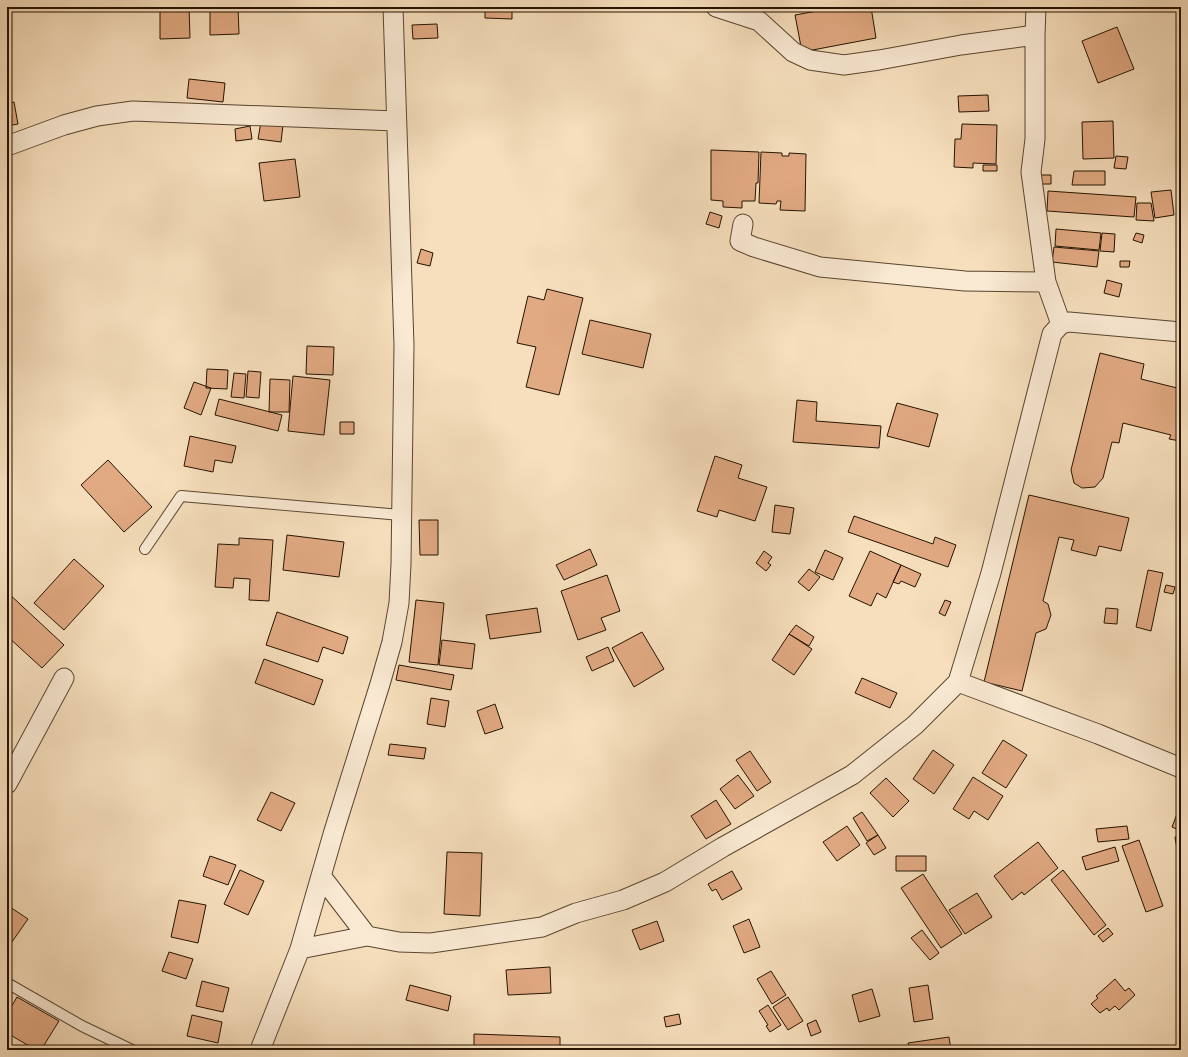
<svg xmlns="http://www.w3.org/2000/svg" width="1188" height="1057" viewBox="0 0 1188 1057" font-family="'IM FELL Great Primer',serif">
  <rect width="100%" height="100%" fill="#f7dfbd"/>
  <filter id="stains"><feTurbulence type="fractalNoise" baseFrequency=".005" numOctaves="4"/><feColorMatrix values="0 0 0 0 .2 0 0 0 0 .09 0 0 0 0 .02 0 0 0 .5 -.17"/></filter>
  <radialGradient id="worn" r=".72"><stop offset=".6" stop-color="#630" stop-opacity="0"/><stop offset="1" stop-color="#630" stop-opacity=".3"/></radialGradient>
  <path fill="#e2aa83" stroke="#241300" d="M160 7H189L190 38 160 39Z
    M210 7H238L239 34 210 35Z
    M485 7H512V19L485 18Z
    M839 7H871L876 38 802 52 795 15Z
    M437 24 438 38 413 39 412 25Z
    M1117 27 1134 69 1098 83 1082 41Z
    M189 79 225 83 223 102 187 98Z
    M988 95 989 111 959 112 958 96Z
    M14 102 18 124 7 126V104Z
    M1113 121 1114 158 1083 159 1082 122Z
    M261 122 283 125 281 142 258 139Z
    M962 124 997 125 996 164 973 163V168L954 167 955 139H961Z
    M250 126 252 139 236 141 235 129Z
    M711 150 759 152 758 183H756L755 201H742V208L723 207V201L711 200Z
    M761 152 782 153V156H789V153L806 154 805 211 780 210 781 201H777L776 204 759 203Z
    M1116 156 1128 157 1126 169 1114 168Z
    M295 159 300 197 264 201 259 163Z
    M983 165H997V171H983Z
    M1074 171H1105V185H1072Z
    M1040 175H1051V184H1040Z
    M1171 190 1174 215 1155 218 1151 192Z
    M1048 191 1136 197 1134 217 1047 211Z
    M1137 203H1151L1154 221 1136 220Z
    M710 212 722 216 719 228 706 224Z
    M1056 229 1101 233 1099 250 1055 246Z
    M1102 233 1115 234 1114 252 1100 251Z
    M1136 233 1144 235 1142 243 1133 240Z
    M1054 247 1099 251 1097 267 1052 262Z
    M421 249 433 253 430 266 417 263Z
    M1120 261H1130L1129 267H1120Z
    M1107 280 1122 284 1119 297 1104 293Z
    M547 289 583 298 559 395 526 387 536 347 517 343 528 296 544 300Z
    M590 320 651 334 643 368 582 354Z
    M307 346 334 347 333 375 306 374Z
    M1100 353 1144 364 1141 379 1181 389V447L1180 441 1169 439 1171 435 1123 423 1119 443 1112 442 1103 478 1095 487 1082 488 1074 483 1071 470Z
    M207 369 228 370 227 389 206 388Z
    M248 371 261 372 259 398 246 397Z
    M234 373 246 374 244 398 231 397Z
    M293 376 330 380 324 435 288 431Z
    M270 379 290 380 289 412H269Z
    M194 382 211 388 201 415 184 408Z
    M219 399 282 415 278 431 215 415Z
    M797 400 817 402 816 421 881 426 879 448 793 442Z
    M897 403 938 414 929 447 887 436Z
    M340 422H354V434H340Z
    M190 436 236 446 232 463 215 460 213 472 184 466Z
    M715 456 742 465 738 478 767 487 755 521 719 510 717 517 697 511Z
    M108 460 152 507 124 532 81 485Z
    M1029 495 1129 518 1121 551 1099 546 1096 556 1071 550 1074 540 1059 537 1043 601 1048 604 1051 615 1046 629 1036 633 1022 691 984 682Z
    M775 505 794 508 790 534 772 532Z
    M854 516 933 544 935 537 956 545 948 567 848 532Z
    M419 520H438V555H420Z
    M287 535 344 542 339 577 283 570Z
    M239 538 273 540 269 601 249 600 250 579 234 578 233 588 215 587 218 544 239 545Z
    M590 549 597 565 564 580 556 565Z
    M825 550 843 558 833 580 815 572Z
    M764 551 772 557 768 563 771 565 766 571 756 563Z
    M870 551 901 565 886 598 877 593 871 606 849 596Z
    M74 559 104 586 64 630 34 603Z
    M901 565 921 574 915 587 901 581 899 584 893 582Z
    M809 569 820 577 809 591 798 582Z
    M1148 570 1163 573 1151 631 1136 627Z
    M607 575 620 611 601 618 606 630 578 640 561 591Z
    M1166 585 1175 587 1173 594 1164 592Z
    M7 592 64 645 42 668 7 636Z
    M416 600 444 603 438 665 409 662Z
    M945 600 951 602 945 616 939 613Z
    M537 608 541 632 490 639 486 615Z
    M1106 608 1118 609 1117 624 1104 623Z
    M277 612 348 637 343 654 323 647 318 662 266 645Z
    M796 625 814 637 809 646 789 634Z
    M642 632 664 669 634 687 612 648Z
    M789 634 812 649 794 675 772 660Z
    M442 640 475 644 472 669 439 665Z
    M608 647 614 661 592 671 586 657Z
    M264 659 323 680 314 705 255 683Z
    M399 665 454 675 451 690 396 680Z
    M862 678 897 693 890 708 855 693Z
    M431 698 449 701 445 727 427 724Z
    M495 704 503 728 485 734 477 711Z
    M1003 740 1027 755 1006 788 982 773Z
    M390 744 426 748 424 759 388 755Z
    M933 750 954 765 934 794 913 779Z
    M750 751 771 782 757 791 736 760Z
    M738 775 754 796 735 809 720 789Z
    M973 777 1003 796 988 820 974 811 969 819 953 809Z
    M886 778 909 801 893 817 870 793Z
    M271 792 295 803 281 831 257 820Z
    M716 800 731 824 706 839 691 816Z
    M1179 809 1181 810V831L1172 827Z
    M862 812 878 835 867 841 853 818Z
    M847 826 860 845 837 861 823 842Z
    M1127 826 1129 839 1098 842 1096 829Z
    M878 835 886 848 874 855 866 843Z
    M1181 836V849H1177L1175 837Z
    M1139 840 1163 906 1146 912 1122 846Z
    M1038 842 1058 868 1024 895 1022 892 1012 900 994 876Z
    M1115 847 1119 861 1086 870 1082 857Z
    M447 852 482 853 480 916 444 914Z
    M210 856 236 865 228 885 203 876Z
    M896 856H926V871H896Z
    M240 870 264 881 248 915 224 904Z
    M1063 870 1106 925 1094 935 1051 880Z
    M732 871 742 889 722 900 716 889 712 891 708 884Z
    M923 874 962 934 941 948 901 888Z
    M977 893 992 917 965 934 949 910Z
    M179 900 206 905 198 943 171 937Z
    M7 905 28 919 7 949Z
    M749 919 760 947 744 953 733 926Z
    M657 921 664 941 640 950 632 930Z
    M1108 928 1113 934 1103 942 1098 936Z
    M922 930 939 953 930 960 911 938Z
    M169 952 193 959 186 979 162 971Z
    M550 967 551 993 508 995 506 970Z
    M771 971 786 995 772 1004 757 979Z
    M1115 979 1125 991 1129 988 1135 995 1119 1010 1115 1006 1109 1011 1107 1008 1100 1013 1091 1004 1098 998 1096 996Z
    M202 981 229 988 223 1012 196 1006Z
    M410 985 451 996 448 1011 406 1000Z
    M928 985 933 1019 914 1022 909 988Z
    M872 989 880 1016 859 1022 852 995Z
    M17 997 59 1021 41 1050H36L7 1033V1014Z
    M788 997 803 1021 788 1030 773 1007Z
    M768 1005 781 1025 770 1032 766 1026 768 1025 759 1011Z
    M679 1014 681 1024 666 1027 664 1017Z
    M192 1015 222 1022 218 1043 187 1036Z
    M816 1020 821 1032 811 1036 807 1024Z
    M474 1034 560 1037V1050H474Z
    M949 1037 951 1050H907L906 1048H909L908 1043Z
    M7 1043 15 1047 13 1050H7Z"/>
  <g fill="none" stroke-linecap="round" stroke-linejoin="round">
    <defs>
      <path id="lane" d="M145 549 181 496 401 515
        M7 983 82 1026 132 1050"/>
      <path id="street" d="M716 7 759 21 793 52 810 60 844 65 879 60 961 45 1035 35V139L1031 172 1046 282 1061 324
        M1035 35 1036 7
        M7 146 64 125 97 116 133 111 396 121
        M743 224 740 241 754 247 820 267 965 281 1046 282
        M958 682 991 573 1052 334 1061 324 1069 322 1181 332
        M7 784 64 678
        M321 876 367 936
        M300 949 367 936 399 942 431 943 542 927 576 913 623 900 665 882 723 847 852 775 915 725 958 682 1098 734 1181 768
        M260 1050 300 949 334 831 380 684 392 642 399 603 401 564 404 345 393 7"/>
    </defs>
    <use href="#lane" stroke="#59462f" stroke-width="12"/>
    <use href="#street" stroke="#59462f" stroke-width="21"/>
    <use href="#lane" stroke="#faead4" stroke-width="10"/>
    <use href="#street" stroke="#faead4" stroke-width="19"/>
  </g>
  <rect width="1188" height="1057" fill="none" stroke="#f7dfbd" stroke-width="24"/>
  <rect x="8" y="8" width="1172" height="1041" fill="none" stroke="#241300" stroke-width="2"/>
  <rect x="12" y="12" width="1164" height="1033" fill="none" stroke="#241300"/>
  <rect width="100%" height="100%" filter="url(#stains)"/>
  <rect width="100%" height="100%" fill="url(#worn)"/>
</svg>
